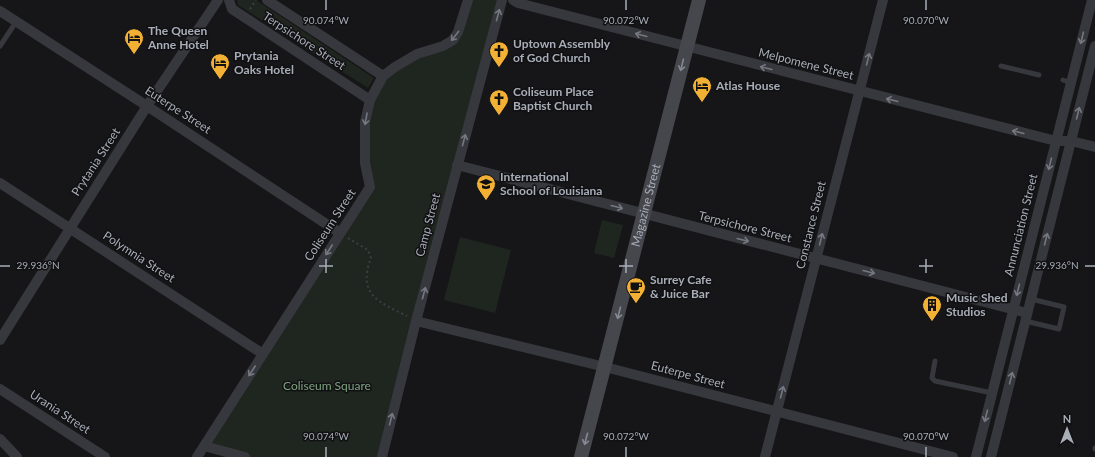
<svg xmlns="http://www.w3.org/2000/svg" width="1095" height="457" viewBox="0 0 1095 457" font-family="Lato,sans-serif">
  <rect width="100%" height="100%" fill="#161618"/>
  <path fill="#1e261f" d="M237 0H256L374 78 368 88 238 5Z
    M468 0H502L382 457H245L204 446 370 187 365 122 383 76 453 40Z
    M602 220 623 225 614 258 594 253Z
    M460 237 511 250 495 313 444 300Z"/>
  <g fill="none" stroke-linecap="round" stroke-linejoin="round">
    <path stroke="#3d3f44" stroke-width="2" stroke-dasharray="2 3" stroke-linecap="butt" d="M250 9 256 0
      M348 238 368 250 371 258C357 295 379 302 407 316"/>
    <path stroke="#37383d" stroke-width="5" d="M0 46 16 22
      M1001 66 1039 75
      M1063 80 1071 83
      M1025 321 1059 329 1064 307 1031 299
      M935 361 932 378 935 381 992 393
      M1095 448V449"/>
    <path stroke="#37383d" stroke-width="10" d="M229 0 232 9 370 100
      M267 0 383 76
      M513 0 518 3 1056 141H1071L1095 147
      M0 11 147 106 340 233
      M457 165 1027 313
      M0 183 263 354
      M416 321 605 367 953 457
      M0 340 147 106 218 0
      M0 389 105 457
      M0 439 17 457
      M204 446 245 457
      M197 457 370 187 365 163V122L370 100 383 76 395 67 417 54 443 46 453 40 458 32 468 0
      M382 457 416 321 502 0
      M765 457 883 0
      M976 457 1092 0
      M991 457 1095 46"/>
    <path stroke="#45474d" stroke-width="14" id="s1" d="M581 457 699 0"/>
  </g>
  <defs><path id="oneway-shaft" d="M-6 0H5M1.5-3L5.5 0L1.5 3" fill="none" stroke-width="1.6" stroke-linecap="round" stroke-linejoin="round"/></defs>
  <g stroke="#757881">
    <use href="#oneway-shaft" transform="translate(498 15) rotate(-75)"/>
    <use href="#oneway-shaft" transform="translate(641 35) rotate(-165)"/>
    <use href="#oneway-shaft" transform="translate(455 36) rotate(128)"/>
    <use href="#oneway-shaft" transform="translate(1082 38) rotate(104)"/>
    <use href="#oneway-shaft" transform="translate(868 59) rotate(-76)"/>
    <use href="#oneway-shaft" transform="translate(766 68) rotate(-166)"/>
    <use href="#oneway-shaft" transform="translate(892 100) rotate(-166)"/>
    <use href="#oneway-shaft" transform="translate(1078 113) rotate(-76)"/>
    <use href="#oneway-shaft" transform="translate(366 119) rotate(100)"/>
    <use href="#oneway-shaft" transform="translate(1018 132) rotate(-166)"/>
    <use href="#oneway-shaft" transform="translate(464 140) rotate(-75)"/>
    <use href="#oneway-shaft" transform="translate(1050 164) rotate(104)"/>
    <use href="#oneway-shaft" transform="translate(617 207) rotate(15)"/>
    <use href="#oneway-shaft" transform="translate(821 239) rotate(-76)"/>
    <use href="#oneway-shaft" transform="translate(1046 239) rotate(-76)"/>
    <use href="#oneway-shaft" transform="translate(743 240) rotate(14)"/>
    <use href="#oneway-shaft" transform="translate(329 250) rotate(123)"/>
    <use href="#oneway-shaft" transform="translate(869 272) rotate(14)"/>
    <use href="#oneway-shaft" transform="translate(1018 290) rotate(104)"/>
    <use href="#oneway-shaft" transform="translate(424 293) rotate(-75)"/>
    <use href="#oneway-shaft" transform="translate(252 371) rotate(123)"/>
    <use href="#oneway-shaft" transform="translate(1011 378) rotate(-76)"/>
    <use href="#oneway-shaft" transform="translate(782 392) rotate(-76)"/>
    <use href="#oneway-shaft" transform="translate(986 416) rotate(104)"/>
    <use href="#oneway-shaft" transform="translate(391 419) rotate(-76)"/>
  </g>
  <g stroke="#858993">
    <use href="#oneway-shaft" transform="translate(682 65) rotate(104)"/>
    <use href="#oneway-shaft" transform="translate(619 313) rotate(104)"/>
    <use href="#oneway-shaft" transform="translate(586 439) rotate(105)"/>
  </g>
  <path fill="none" stroke="#a8adb8" stroke-width="1.5" d="M326 0V10M626 0V10M926 0V10M326 259V273M626 259V273M926 259V273M0 266H10M319 266H333M619 266H633M919 266H933M1085 266H1095M326 447V457M626 447V457M926 447V457"/>
  <defs>
    <symbol id="hotel-pin" viewBox="-11 -11 22 30"><path d="M0 17L-7.5 6A9.5 9.5 0 1 1 7.5 6Z" fill="#f2b134" stroke="#111113"/><path d="M-6-4.5h1.5V1H6V5H4.5V3h-9V5H-6ZM-4 0a1.8 1.8 0 1 1 3.6 0ZM.5 0V-2.5h3Q6-2.5 6 0Z" fill="#111"/></symbol>
    <symbol id="church-pin" viewBox="-11 -11 22 30"><path d="M0 17L-7.5 6A9.5 9.5 0 1 1 7.5 6Z" fill="#f2b134" stroke="#111113"/><path d="M-1.2-6h2.4v3.5h3.3v2.4h-3.3V6h-2.4V-.1h-3.3v-2.4h3.3Z" fill="#111"/></symbol>
    <symbol id="school-pin" viewBox="-11 -11 22 30"><path d="M0 17L-7.5 6A9.5 9.5 0 1 1 7.5 6Z" fill="#f2b134" stroke="#111113"/><path d="M0-5L7-2L0 1L-7-2ZM-4 1L0 2.5L4 1V4Q0 6-4 4Z" fill="#111"/></symbol>
    <symbol id="cafe-pin" viewBox="-11 -11 22 30"><path d="M0 17L-7.5 6A9.5 9.5 0 1 1 7.5 6Z" fill="#f2b134" stroke="#111113"/><path d="M-5.5-4.5H6V0H3Q3 3.5 0 3.5H-2.5Q-5.5 3.5-5.5 0ZM3-3.2v2h1.7v-2ZM-6 4.5H4V6H-6Z" fill="#111"/></symbol>
    <symbol id="building-pin" viewBox="-11 -11 22 30"><path d="M0 17L-7.5 6A9.5 9.5 0 1 1 7.5 6Z" fill="#f2b134" stroke="#111113"/><path d="M-4-6H4V6H1V3H-1V6H-4ZM-2.5-4.3h1.7v1.8h-1.7ZM.8-4.3h1.7v1.8H.8ZM-2.5-1h1.7V.8h-1.7ZM.8-1h1.7V.8H.8Z" fill="#111"/></symbol>
  </defs>
  <g fill-rule="evenodd">
    <use href="#hotel-pin" x="123" y="27" width="22" height="30"/>
    <use href="#church-pin" x="488" y="40" width="22" height="30"/>
    <use href="#hotel-pin" x="209" y="52" width="22" height="30"/>
    <use href="#hotel-pin" x="691" y="75" width="22" height="30"/>
    <use href="#church-pin" x="488" y="88" width="22" height="30"/>
    <use href="#school-pin" x="475" y="173" width="22" height="30"/>
    <use href="#cafe-pin" x="625" y="276" width="22" height="30"/>
    <use href="#building-pin" x="921" y="294" width="22" height="30"/>
  </g>
  <g text-anchor="middle" stroke-width="3" stroke-linejoin="round" paint-order="stroke">
    <g font-size="12" font-weight="bold" fill="#a8adb8" stroke="#111113" text-anchor="start">
      <text x="148" y="35">The Queen<tspan x="148" dy="14">Anne Hotel</tspan></text>
      <text x="513" y="48">Uptown Assembly<tspan x="513" dy="14">of God Church</tspan></text>
      <text x="234" y="60">Prytania<tspan x="234" dy="14">Oaks Hotel</tspan></text>
      <text x="716" y="90">Atlas House</text>
      <text x="513" y="96">Coliseum Place<tspan x="513" dy="14">Baptist Church</tspan></text>
      <text x="500" y="181">International<tspan x="500" dy="14">School of Louisiana</tspan></text>
      <text x="650" y="284">Surrey Cafe<tspan x="650" dy="14">&amp; Juice Bar</tspan></text>
      <text x="946" y="302">Music Shed<tspan x="946" dy="14">Studios</tspan></text>
    </g>
    <g font-size="12" fill="#a8adb8" stroke="#111113">
      <text transform="translate(304 41) rotate(33)" y="4">Terpsichore Street</text>
      <text transform="translate(806 64) rotate(14)" y="4">Melpomene Street</text>
      <text transform="translate(178 110) rotate(33)" y="4">Euterpe Street</text>
      <text transform="translate(96 162) rotate(-57)" y="4">Prytania Street</text>
      <text dy="4" stroke="none"><textPath href="#s1" startOffset="260">Magazine Street</textPath></text>
      <text transform="translate(330 225) rotate(-57)" y="4">Coliseum Street</text>
      <text transform="translate(428 225) rotate(-75)" y="4">Camp Street</text>
      <text transform="translate(811 225) rotate(-76)" y="4">Constance Street</text>
      <text transform="translate(1021 225) rotate(-76)" y="4">Annunciation Street</text>
      <text transform="translate(745 227) rotate(14)" y="4">Terpsichore Street</text>
      <text transform="translate(139 257) rotate(33)" y="4">Polymnia Street</text>
      <text transform="translate(688 375) rotate(15)" y="4">Euterpe Street</text>
      <text transform="translate(60 412) rotate(33)" y="4">Urania Street</text>
    </g>
    <g font-size="12" fill="#7fa381" stroke="#111113">
      <text x="327" y="390">Coliseum Square</text>
    </g>
  </g>
  <g font-size="10" text-anchor="middle" fill="#a8adb8" stroke="#111113" stroke-width="3" stroke-linejoin="round" paint-order="stroke">
    <text x="326" y="24">90.074°W</text>
    <text x="626" y="24">90.072°W</text>
    <text x="926" y="24">90.070°W</text>
    <text x="38" y="269">29.936°N</text>
    <text x="1057" y="269">29.936°N</text>
    <text x="326" y="440">90.074°W</text>
    <text x="626" y="440">90.072°W</text>
    <text x="926" y="440">90.070°W</text>
  </g>
  <g transform="translate(1067 429)" stroke="#111113" stroke-width="3" paint-order="stroke">
  <path d="M0-3L7 15L0 10L-7 15Z" fill="#a8adb8"/>
  <text y="-6" font-size="11" font-weight="bold" text-anchor="middle" fill="#a8adb8">N</text>
  </g>
</svg>
